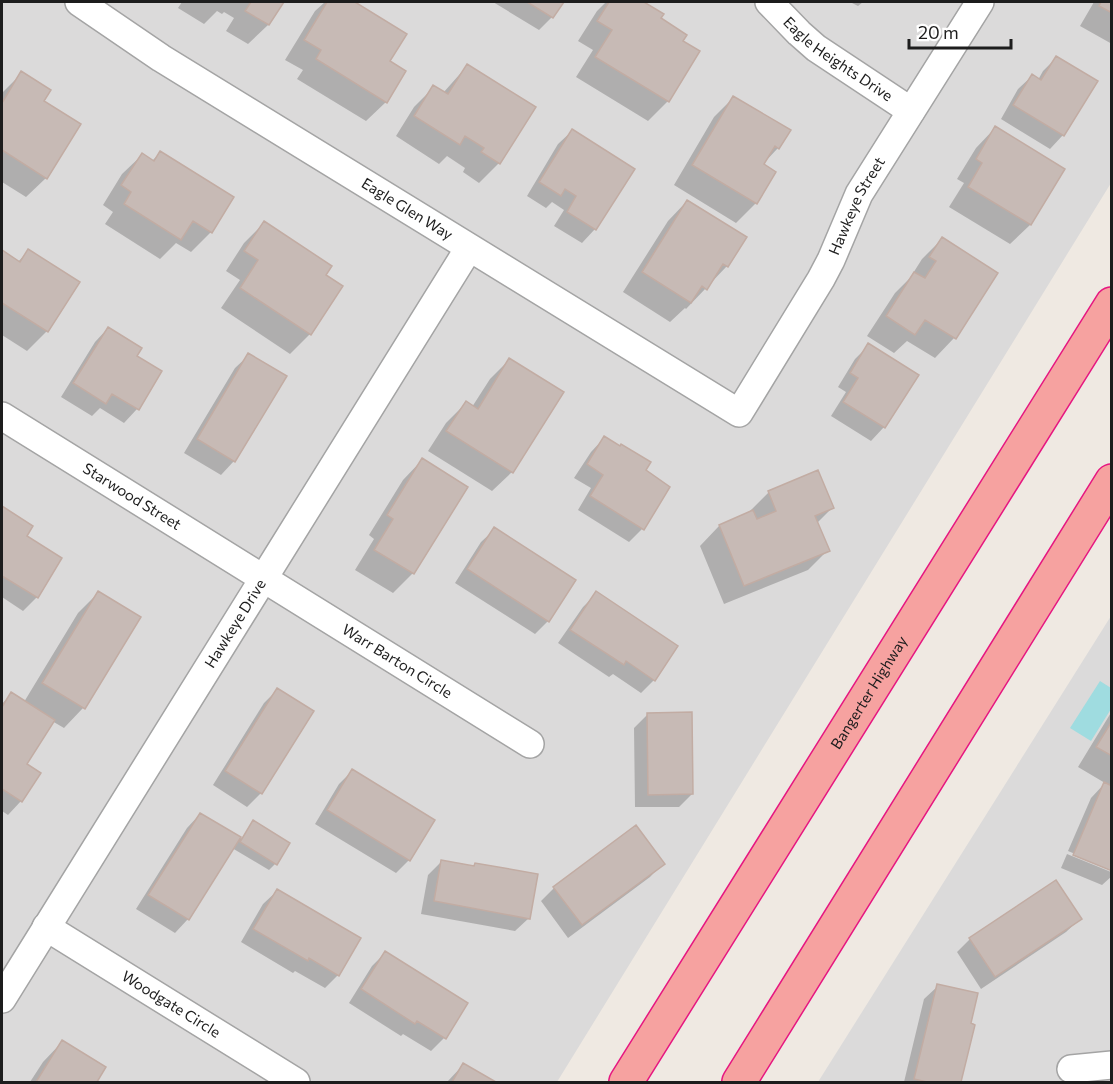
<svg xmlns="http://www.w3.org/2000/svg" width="1113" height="1084" viewBox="0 0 1113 1084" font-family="Commissioner,sans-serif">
  <rect width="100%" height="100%" fill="#efe9e2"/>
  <path fill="#dbdada" d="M2 2H1111V183L557 1082H2Z
    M1111 616V1082H818Z"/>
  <path fill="#9fdce0" d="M1100 681 1111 688V709L1091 741 1070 728Z"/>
  <path fill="#0003" d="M182 2H282L268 25 248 44 226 31 234 18 224 12 222 14 217 11 204 24 178 8Z
    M325 2H352L405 34 388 62 386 102 366 121 297 79 303 70 285 60 315 11Z
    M493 2H562L552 17 539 30Z
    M606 2H641L661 14 658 19 681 41 698 52 668 101 648 121 576 77 593 50 578 41 597 11Z
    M850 2H863L858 6Z
    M1094 2H1112V44L1080 26Z
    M1057 57 1063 135 1050 149 1001 119 1018 89 1032 76 1038 80 1043 71Z
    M467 66 499 163 479 183 463 172 465 168 447 156 439 164 396 136 414 107 434 87 443 93Z
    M22 73 42 102 46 178 26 197 2 182V93Z
    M733 98 778 148 762 165 756 203 736 223 674 185 714 117Z
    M995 128 1063 170 1030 225 1010 244 949 207 964 183 957 179 976 148Z
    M572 131 633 169 595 229 582 243 554 226 564 210 552 202 546 208 527 196 558 144Z
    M160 153 232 198 211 232 191 252 176 243 160 259 105 224 113 212 103 205 122 174 142 155 152 161Z
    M687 201 727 266 686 309 685 308 670 322 623 292 668 221Z
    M264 223 323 275 310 334 290 354 221 308 240 280 226 271 244 243Z
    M942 239 996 273 954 338 935 358 907 341 894 353 867 336 895 293 910 278 922 259Z
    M28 251 47 331 27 351 2 335V252L18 262Z
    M108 328 135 356 160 372 137 409 124 423 100 408 92 416 61 397 95 342Z
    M869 345 917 375 884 427 871 441 831 416 846 392 838 387 855 359Z
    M249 355 234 461 221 475 184 453 235 368Z
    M509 360 512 472 492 491 428 451 446 423 466 403 472 407 490 379Z
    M604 438 644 471 642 529 629 542 578 510 591 488 574 478 591 452Z
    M422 460 466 487 413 573 393 593 355 570 374 539 369 535 403 480Z
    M769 492 832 508 817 523 828 550 808 570 724 604 700 546 719 526 749 512Z
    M2 508 31 526 25 537 60 559 37 597 23 611 2 597Z
    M495 529 548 621 535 634 455 583 481 542Z
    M98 593 138 618 83 708 64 728 52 721 25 765 21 801 8 815 2 811V704L11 694 24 702 78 613Z
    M597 593 654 680 641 693 613 674 609 677 558 643 583 607Z
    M277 690 312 711 261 793 247 807 213 785 264 703Z
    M1112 711V876L1102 885 1061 868 1067 854 1111 872V869L1068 851 1091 798 1105 783 1078 767Z
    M647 715 692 794 679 807H635L634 728Z
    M352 771 409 860 396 873 315 824 339 784Z
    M200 814 241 839 254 822 275 864 269 870 232 848 188 919 175 933 136 909 187 828Z
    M442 861 472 867 475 864 529 918 515 931 421 914 428 875Z
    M663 863 650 877 568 938 541 901 554 888Z
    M277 891 338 975 325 988 295 971 293 973 241 942 263 904Z
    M1080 919 1066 932 981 989 957 952 970 939Z
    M385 953 444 1038 431 1051 403 1034 401 1036 349 1003 372 966Z
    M938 986 969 1025 973 1026 959 1082H904L924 999Z
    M62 1042 104 1068 95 1082H30L43 1062Z
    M463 1065 493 1082H447Z"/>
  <path fill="#c7bab5" stroke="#c2aca3" stroke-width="1.5" d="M251 2H284L269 25 245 11Z
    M327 2H355L407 34 390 61 406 71 387 103 316 59 321 50 304 40Z
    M527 2H564L553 18Z
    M609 2H644L664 14 661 18 687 35 683 41 700 51 669 102 595 57 612 30 597 21Z
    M1101 2H1112V13L1099 6Z
    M1056 56 1098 81 1064 136 1013 105 1032 74 1041 80Z
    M467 64 536 107 500 164 481 152 484 148 465 136 460 145 414 116 433 85 448 94Z
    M21 71 51 90 44 101 81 124 47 179 2 150V103Z
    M733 96 791 130 779 149 775 146 764 164 776 172 757 204 692 165Z
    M995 126 1065 169 1031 225 968 187 982 163 976 159Z
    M572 129 635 169 596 230 567 212 576 196 565 189 561 196 539 182Z
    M160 151 234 197 212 233 193 221 181 240 124 204 131 192 121 185 142 153 154 161Z
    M687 200 747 237 728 267 723 264 707 290 702 286 691 303 642 272Z
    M264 221 332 266 326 275 343 286 311 335 240 288 258 260 244 251Z
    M942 237 998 273 956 339 925 320 915 335 886 316 914 272 925 278 936 261 929 257Z
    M28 249 80 282 48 332 2 303V250L20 262Z
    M108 327 142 348 137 356 162 371 139 410 112 394 106 404 73 383Z
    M868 343 919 375 885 428 843 402 858 378 850 373Z
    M248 353 287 376 235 462 197 439Z
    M509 358 564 392 513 473 446 431 466 401 478 409Z
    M604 436 620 446 621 444 651 462 646 470 670 487 644 530 590 496 603 475 587 464Z
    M422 458 468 487 414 574 374 550 393 519 387 515Z
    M818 470 834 508 815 516 830 551 744 586 719 525 753 510 757 519 776 511 768 491Z
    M2 506 33 526 27 536 62 558 38 598 2 576Z
    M494 527 576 580 549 622 467 569Z
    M98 591 141 617 85 709 42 683Z
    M596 591 678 646 655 681 626 661 624 665 570 630Z
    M277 688 314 711 262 794 225 771Z
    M11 692 55 720 27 764 41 773 22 802 2 789V707Z
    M692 712 693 794 648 795 647 713Z
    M1112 721V756L1096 747Z
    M352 769 435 820 410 861 327 810Z
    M1104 782 1112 786V871L1073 855Z
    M200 813 241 837 189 920 148 895Z
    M253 820 290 843 277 865 240 842Z
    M636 825 665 864 582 925 553 887Z
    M441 860 474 866 475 863 538 874 530 919 434 901Z
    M1056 880 1082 919 995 977 969 938Z
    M277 889 361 938 339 976 309 958 308 961 253 929Z
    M385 951 468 1003 446 1039 417 1021 415 1024 361 989Z
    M937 984 978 993 971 1023 975 1025 961 1082H927L914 1079Z
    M62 1040 106 1067 97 1082H36Z
    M463 1063 496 1082H452Z"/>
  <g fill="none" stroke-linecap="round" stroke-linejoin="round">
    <defs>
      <g id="minor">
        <path id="s1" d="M79 2 161 58 739 413 821 279 831 260 859 194 980 2"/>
        <path id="s2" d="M769 2 799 33 816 48 911 111"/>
        <path id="s3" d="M2 416 530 744"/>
        <path id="s4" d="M46 927 296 1082"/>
        <path id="s5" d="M2 999 469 248"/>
        <path d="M1071 1069 1112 1065"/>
      </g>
      <g id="trunk">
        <path id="s6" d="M626 1082 1112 304"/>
        <path d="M739 1082 1112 481"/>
      </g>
    </defs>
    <use href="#minor" stroke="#a4a4a4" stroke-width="30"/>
    <use href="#trunk" stroke="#e61780" stroke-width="36"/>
    <use href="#minor" stroke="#fff" stroke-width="27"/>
    <use href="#trunk" stroke="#f6a2a0" stroke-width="33"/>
  </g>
  <g text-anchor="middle" stroke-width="6" stroke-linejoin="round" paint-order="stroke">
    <g font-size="15" fill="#1d1d1d" stroke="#fff">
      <text dy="5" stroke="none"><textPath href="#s2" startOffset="90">Eagle Heights Drive</textPath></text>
      <text dy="5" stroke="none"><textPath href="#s1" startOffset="1016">Hawkeye Street</textPath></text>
      <text dy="5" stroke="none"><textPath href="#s1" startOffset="388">Eagle Glen Way</textPath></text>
      <text dy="5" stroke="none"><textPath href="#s3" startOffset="153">Starwood Street</textPath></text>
      <text dy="5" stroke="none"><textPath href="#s5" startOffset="442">Hawkeye Drive</textPath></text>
      <text dy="5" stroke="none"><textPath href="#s3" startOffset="465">Warr Barton Circle</textPath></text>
      <text dy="5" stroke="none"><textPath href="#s6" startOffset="459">Bangerter Highway</textPath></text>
      <text dy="5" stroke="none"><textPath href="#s4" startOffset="147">Woodgate Circle</textPath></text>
    </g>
  </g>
  <rect width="1113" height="1084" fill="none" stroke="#1d1d1d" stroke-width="6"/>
  <path d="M909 39v9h102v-9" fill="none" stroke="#1d1d1d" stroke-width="3"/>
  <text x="918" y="39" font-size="18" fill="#1d1d1d" stroke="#ffffff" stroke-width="4.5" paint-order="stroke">20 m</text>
</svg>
